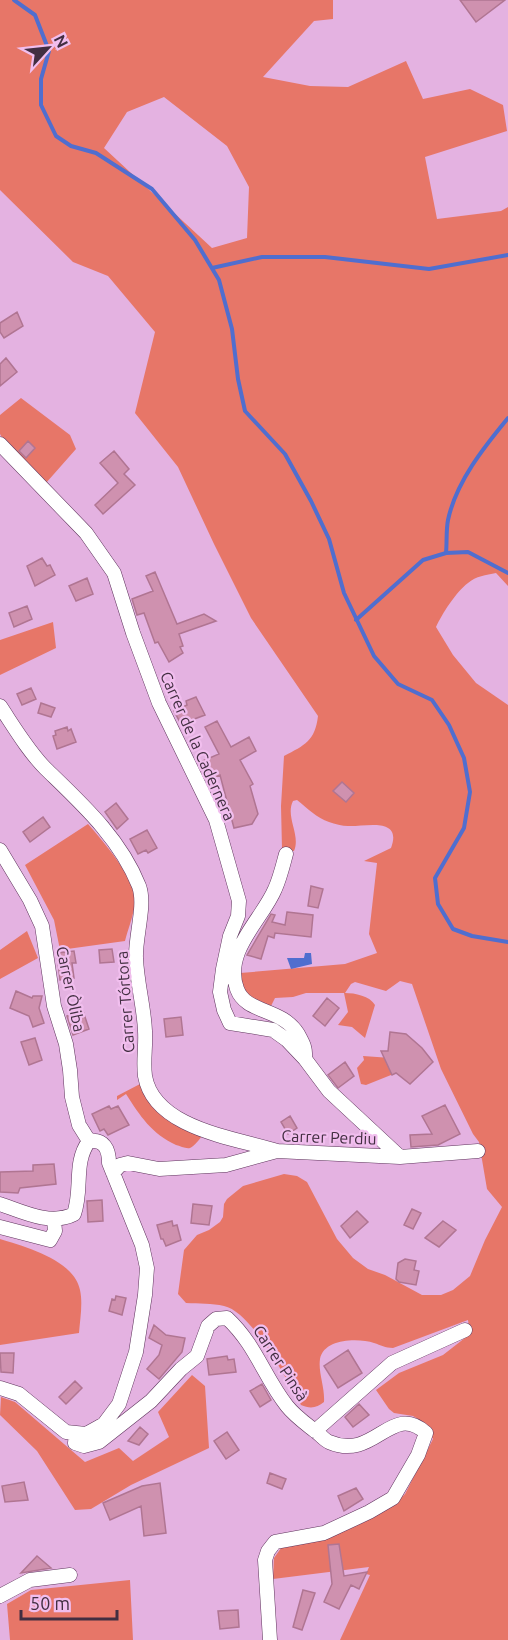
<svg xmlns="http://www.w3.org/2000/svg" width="508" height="1640" viewBox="0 0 508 1640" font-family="Ubuntu,sans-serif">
  <rect width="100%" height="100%" fill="#e4b2e1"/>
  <path fill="#e77668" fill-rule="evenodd" d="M0 0H333V19L314 21 263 77 310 86 348 87 406 61 423 99 470 89 503 105 507 131 425 157 437 219 501 211 508 207V586L496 573C486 575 476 576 468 583 456 592 442 614 436 627L453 655 476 683 508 705V1640H340L370 1575 366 1574 369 1567 273 1579 274 1558 281 1548 319 1541 391 1507 405 1494 433 1439 424 1423 413 1416 394 1413 389 1409 376 1390 399 1373 443 1355 470 1334 468 1320 393 1348C385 1348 381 1345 374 1343 359 1338 324 1338 320 1359 318 1373 325 1387 324 1402 317 1408 310 1409 301 1405 287 1380 252 1312 224 1306 212 1303 199 1304 186 1303L178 1294 184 1250 197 1235 209 1230 220 1222 223 1217 224 1204 227 1199 243 1186 284 1174 297 1176 307 1182 337 1239 353 1258 368 1269 385 1275 422 1295H441L453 1290 470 1276 485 1240 502 1207 487 1189 479 1142 473 1134 441 1069 412 984 400 981 386 991 355 982 351 984 345 993C355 993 370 996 375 1005L365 1038 352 1027 338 1025 348 1012 344 993H306L293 997 275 998 271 1006 244 994 240 973 345 964 377 953 369 934 377 863 364 861 391 848C403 816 364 827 348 826 342 826 335 824 329 822 317 818 307 808 297 800L293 801C285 817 301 835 294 851L282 849 281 806 284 756C305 745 315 741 318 716L251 618 214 544 178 467 135 413 155 332 108 276 73 262 0 190ZM164 97 227 146 249 187 247 238 212 248 104 148 127 112Z
    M21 398 70 435 76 449 46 483 5 443 0 434V415Z
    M53 622 56 648 0 675V640Z
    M88 824C103 841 138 881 135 904 133 917 128 929 125 941L60 950 54 920 25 865Z
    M27 931 38 958 0 979V950Z
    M363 1056 391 1058 396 1073 366 1085 361 1084 357 1068 364 1060Z
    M140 1084 147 1095 204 1134C200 1138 195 1146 190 1148 186 1149 180 1146 176 1145 152 1134 140 1116 126 1094L117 1100V1096Z
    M0 1239C26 1247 74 1260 80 1290 83 1303 80 1320 79 1333L0 1345Z
    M192 1375 205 1386 209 1448 131 1485 91 1509 75 1510 37 1451 0 1415 1 1397 15 1402 85 1462 119 1448 133 1461 169 1437 158 1412Z
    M130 1580 133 1640H10L7 1604 31 1590Z"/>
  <path fill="#506ecf" d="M305 953H311L312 964 291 969 287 958H304Z"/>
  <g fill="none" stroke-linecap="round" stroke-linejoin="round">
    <path stroke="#506ecf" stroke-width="4" d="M14 0 35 15 49 51 41 79V105L56 136 71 146 96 153 152 189 195 240 219 280 232 329 238 379 245 411 285 454 311 501 329 539 344 593 374 656 398 684 432 700 449 725 464 758 470 792 464 828 435 878 438 904 453 929 472 936 508 942
      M212 268 262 257H325L429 269 508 255
      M446 553C447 543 446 530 448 520 456 482 484 447 508 418
      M356 620 423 560 446 553 468 552 508 573"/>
  </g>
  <path fill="#cf91af" stroke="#b07592" stroke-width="1.5" d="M460 0H505L476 22Z
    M17 312 23 326 4 338 0 332V323Z
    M6 358 17 372 0 386V364Z
    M28 441 35 448 26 458 19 451Z
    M114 451 129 469 124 474 135 485 103 514 95 505 118 483 100 463Z
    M42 558 47 566 50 565 55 575 35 586 27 566Z
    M155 572 177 624 204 614 216 621 179 634 183 646 180 647 183 653 169 662 158 642 155 643 144 613 137 615 132 599 153 591 146 576Z
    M87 578 93 594 76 601 69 586Z
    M27 606 32 619 14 627 9 613Z
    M31 688 36 699 22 705 17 694Z
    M196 697 205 715 181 724 174 711 187 705 186 701Z
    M41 703 55 708 51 717 38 713Z
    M217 721 231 747 249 737 256 751 240 760 253 784 250 786 258 814 252 824 234 828 220 775 207 781 198 763 219 754 205 727Z
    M67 727 68 731 71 729 76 742 57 749 53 736 56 735 55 731Z
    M342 782 354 793 346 802 333 791Z
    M116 803 128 819 117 829 105 812Z
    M43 817 50 827 30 842 23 832Z
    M147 830 157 848 148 853 146 850 138 854 130 839Z
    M311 886 323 889 318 908 308 906Z
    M287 912 313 915 311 937 275 933 274 938 268 936 261 959 247 955 271 914 275 915 272 922 285 925Z
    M112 949 114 962 100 963 99 950Z
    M74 951 76 963H72L74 978 60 980 57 953Z
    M16 991 32 998 33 996H42L39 1008 44 1023 33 1027 29 1016 10 1008Z
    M327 998 339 1008 325 1026 313 1016Z
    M83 1011 89 1029 73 1035 67 1016Z
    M181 1017 183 1035 166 1037 164 1019Z
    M390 1032 406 1034 422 1048 433 1062 410 1084 396 1073 392 1075 381 1051H388Z
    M35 1038 42 1060 29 1065 21 1042Z
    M345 1062 354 1076 338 1088 328 1075Z
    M445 1105 460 1134 438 1145 411 1147 410 1135 432 1134 422 1116Z
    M109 1106 111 1109 118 1106 129 1125 108 1135 104 1129 100 1131 92 1114Z
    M290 1116 297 1128 288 1134 281 1122Z
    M54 1164 56 1184 20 1188 18 1193 0 1192V1172L33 1171V1165Z
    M102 1200 103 1221 88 1222 87 1201Z
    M193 1204 212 1206 209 1225 191 1223Z
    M412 1209 421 1213 413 1229 404 1225Z
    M357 1211 368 1222 350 1238 341 1226Z
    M172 1221 173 1226 177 1225 181 1240 166 1246 163 1239H161L157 1225Z
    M443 1221 456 1230 439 1247 425 1238Z
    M405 1259 416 1261 414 1270 419 1271 416 1285 399 1282 396 1279 398 1263Z
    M116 1296 126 1298 122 1315 109 1311 112 1299 115 1300Z
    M154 1325 166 1335 185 1338 182 1352 159 1379 147 1369 159 1355 162 1345 149 1338Z
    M348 1350 362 1373 338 1388 324 1366Z
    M0 1353H14L13 1373 1 1372Z
    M227 1356 228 1360 234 1359 236 1372 209 1375 207 1359Z
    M75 1381 82 1388 66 1404 59 1397Z
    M262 1384 271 1400 260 1407 250 1391Z
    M359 1404 369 1415 353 1427 345 1417Z
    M140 1427 148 1434 139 1445 128 1441Z
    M227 1432 239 1450 226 1459 214 1441Z
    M270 1473 286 1479 282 1489 267 1483Z
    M24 1482 28 1500 5 1502 2 1486Z
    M160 1483 166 1533 144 1536 141 1506 110 1520 103 1503 142 1486Z
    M356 1488 363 1499 344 1511 338 1496Z
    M339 1544 344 1576 367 1572 359 1589 351 1585 339 1609 324 1602 332 1584 328 1545Z
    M37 1556 51 1568 21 1573Z
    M303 1590 315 1593 302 1630 293 1627Z
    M238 1610 239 1627 220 1629 218 1611Z"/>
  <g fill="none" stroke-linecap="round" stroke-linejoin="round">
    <defs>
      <path id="street" d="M0 444 86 533 114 573 133 633 159 703 216 820 239 901 238 916 230 936 223 969 220 992 224 1010 230 1023 273 1030 287 1040 305 1059 329 1091 400 1157
        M0 706C14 727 28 751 46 769 81 803 120 838 139 886 146 905 135 937 136 958 137 983 144 1007 145 1031 146 1046 143 1061 145 1076 154 1129 236 1138 277 1151
        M0 850 30 900 42 926 54 1006 66 1044 70 1070 72 1097 79 1125 89 1141
        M286 854C283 865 280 878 275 889 262 920 223 951 237 989 246 1014 281 1007 298 1034 303 1043 306 1048 305 1059
        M113 1173 120 1165 128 1163 159 1169 226 1165 277 1151 400 1157 478 1151
        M0 1204C23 1212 51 1226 74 1214 83 1188 73 1163 89 1141 104 1139 109 1149 109 1163L142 1245 147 1268 145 1295 136 1352 119 1404 104 1424 86 1434 66 1432 19 1394 0 1388
        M0 1227 50 1240 55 1231 54 1220
        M315 1431 392 1363 465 1330
        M76 1433 75 1443 84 1446 99 1442 151 1401 181 1369 197 1356 208 1326 216 1319 227 1318C256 1345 264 1377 287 1406 295 1416 305 1423 315 1431 320 1434 324 1440 329 1442 375 1462 391 1401 426 1433L418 1455 393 1498 369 1512 324 1533 275 1542 268 1551 265 1560 270 1640
        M0 1596 30 1580 70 1575"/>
    </defs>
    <use href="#street" stroke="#5e345c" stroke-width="15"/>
    <use href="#street" stroke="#fff" stroke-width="14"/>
  </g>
  <g text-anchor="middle" stroke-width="4.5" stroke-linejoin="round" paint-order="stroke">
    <g font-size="16" fill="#422e41" stroke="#f1beee">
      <text transform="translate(198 746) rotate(66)" y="6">Carrer de la Cadernera</text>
      <text transform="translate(71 989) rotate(78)" y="6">Carrer Òliba</text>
      <text transform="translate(125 1002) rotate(-94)" y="6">Carrer Tórtora</text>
      <text transform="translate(329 1137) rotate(2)" y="6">Carrer Perdiu</text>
      <text transform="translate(281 1363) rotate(57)" y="6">Carrer Pinsà</text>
    </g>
  </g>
  <g transform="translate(48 48) rotate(63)" stroke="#f1beee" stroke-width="4.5" paint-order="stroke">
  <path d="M0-4.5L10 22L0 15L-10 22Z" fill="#422e41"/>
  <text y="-9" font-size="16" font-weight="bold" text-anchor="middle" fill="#422e41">N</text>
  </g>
  <path d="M21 1610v9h96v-9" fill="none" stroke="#422e41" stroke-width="3"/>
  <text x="30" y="1610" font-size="18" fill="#422e41" stroke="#f1beee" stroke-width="4.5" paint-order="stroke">50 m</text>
</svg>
